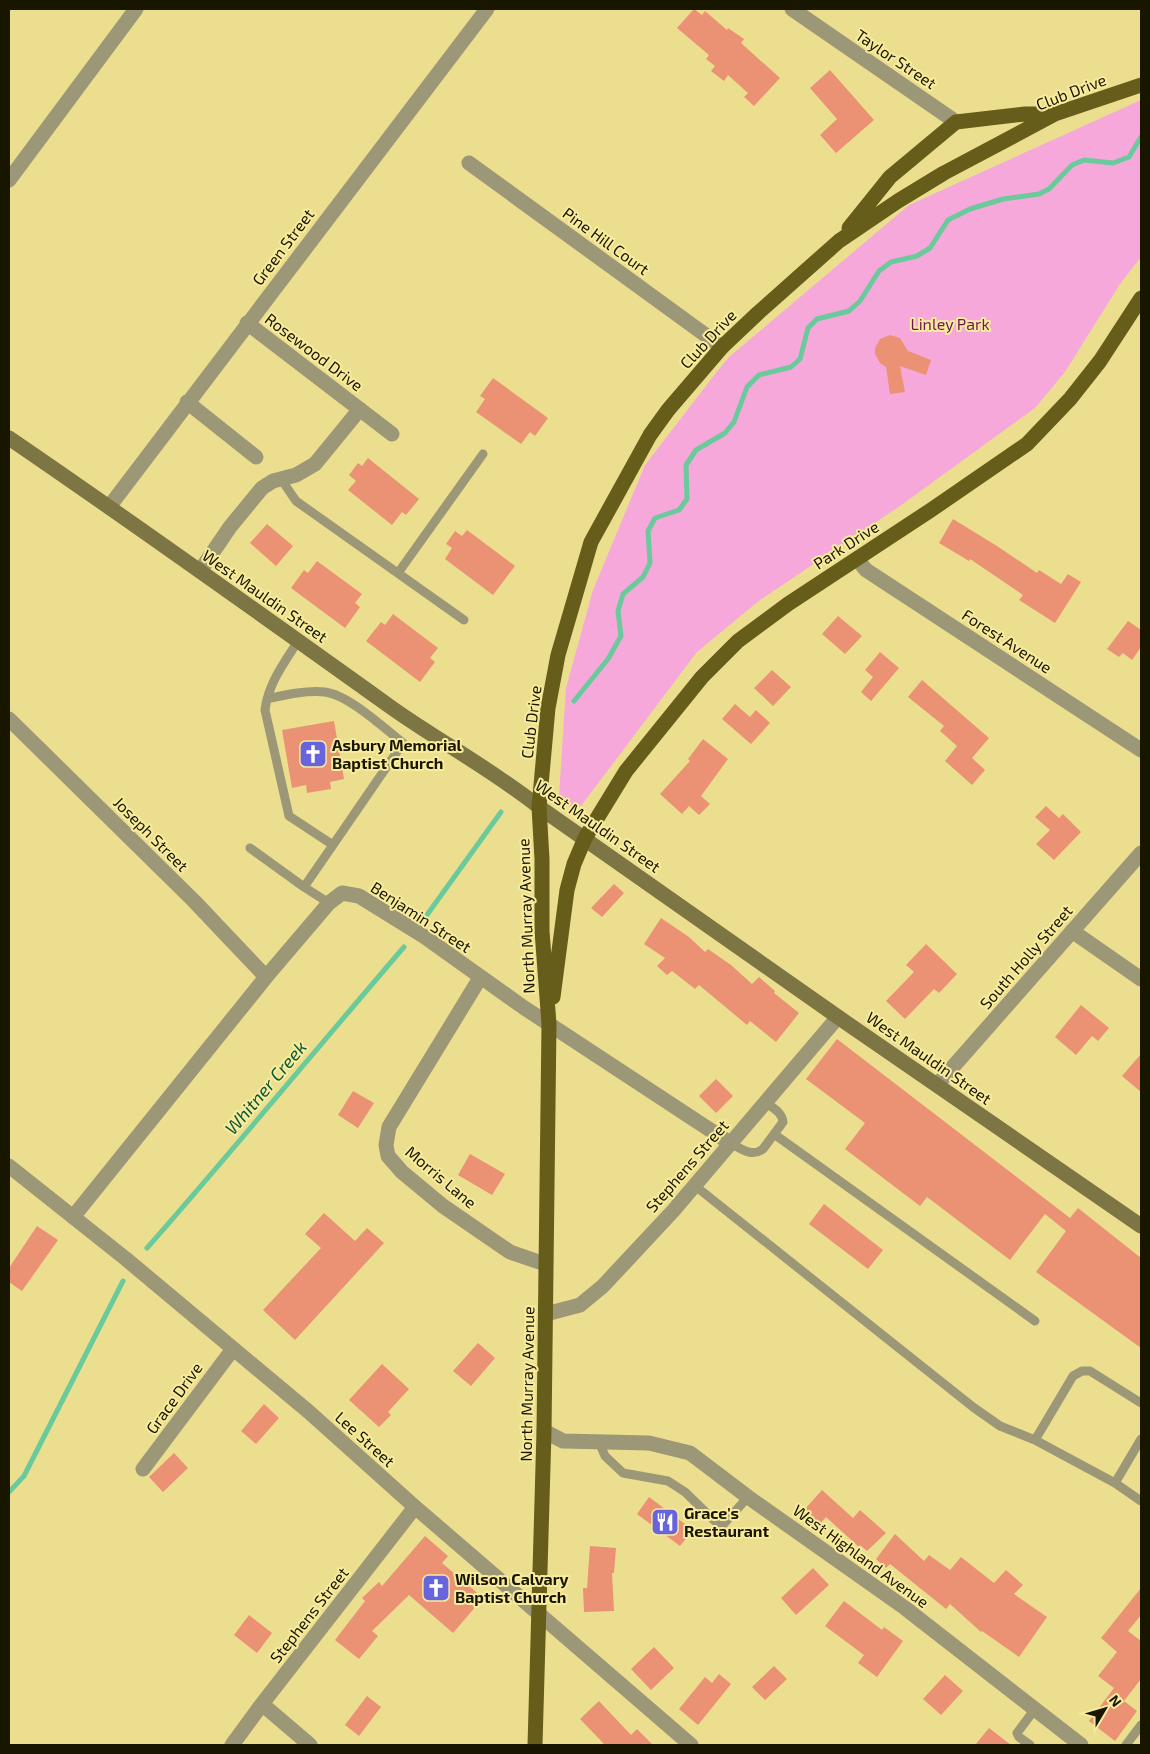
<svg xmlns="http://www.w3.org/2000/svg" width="1150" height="1754" viewBox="0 0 1150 1754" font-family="'Exo 2',sans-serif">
  <rect width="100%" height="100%" fill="#ebdf8f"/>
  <path fill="#f6a8db" d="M1141 100V257L1120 284 1065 372 1035 408 900 506 760 600 697 652 581 806 570 807 559 796 566 688 593 590 645 465 719 369 729 357 909 205Z"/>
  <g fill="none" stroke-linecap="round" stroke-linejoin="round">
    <path stroke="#6aca9b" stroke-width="5" d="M574 701 608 659 621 636 618 611 623 594 643 577 650 563 648 531 655 518 679 510 687 499 686 465 696 450 725 433 734 422 747 387 759 375 791 367 800 359 808 328 817 319 849 311 860 301 879 271 891 262 917 256 930 248 948 220 970 209 1003 199 1039 194 1049 189 1072 165 1084 160 1113 163 1129 157 1141 137
      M424 919 501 812
      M147 1248C234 1149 318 1047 404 947
      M9 1492 24 1476 123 1281"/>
  </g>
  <path fill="#ea9273" d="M694 9 702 15 705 11 727 30 728 28 744 39 741 43 780 78 754 106 744 97 748 93 728 75 724 81 711 71 715 66 706 59 709 55 677 28Z
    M830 70 874 120 836 153 820 135 837 119 810 88Z
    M890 335 900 338 908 351 931 360 926 375 900 366 905 392 890 394 886 367 880 363 875 354V348L880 339Z
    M493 378 548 418 535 436 530 432 521 444 476 412 485 399 480 396Z
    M368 458 419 499 406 515 402 512 392 525 348 490 356 481 349 475 358 463 362 466Z
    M953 519 997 546 1037 573 1039 570 1061 584 1068 574 1081 582 1055 623 1019 600 1023 595 970 559 969 561 939 543Z
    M267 524 293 546 276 566 250 543Z
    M467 530 515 566 493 595 445 559 452 548 446 544 455 531 462 536Z
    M317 561 362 594 355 603 360 607 345 628 291 588 304 570 308 573Z
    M393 614 438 648 430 658 435 662 420 682 366 641 381 622 385 625Z
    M838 616 862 636 845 654 822 634Z
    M1128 621 1141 630V647L1132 660 1123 653 1119 657 1107 649Z
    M880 652 899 668 871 701 861 692 873 677 865 670Z
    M772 670 791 687 773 706 754 688Z
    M922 680 989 738 972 758 985 770 972 785 945 761 957 746 940 731 944 726 908 697Z
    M735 704 750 717 756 710 770 723 751 744 722 719Z
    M334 721 344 779 330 782 331 789 307 793 306 785 292 788 282 730Z
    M703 739 728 759 701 796 710 804 699 815 689 806 682 814 660 794 690 761 688 759Z
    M1046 806 1059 818 1063 814 1081 832 1054 860 1036 844 1050 830 1035 817Z
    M614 884 624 893 602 917 591 908Z
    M661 918 689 937 705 952 708 949 731 965 752 984 759 977 775 991 774 993 799 1013 776 1042 750 1021 747 1025 699 985 695 989 672 971 667 975 657 966 665 958 644 944Z
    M926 944 957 974 939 993 934 989 905 1019 886 1001 914 972 906 965Z
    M1081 1005 1109 1028 1098 1041 1092 1036 1076 1055 1055 1037Z
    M837 1039 1070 1218 1078 1208 1141 1258V1348L1036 1272 1066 1231 1045 1214 1010 1260 927 1197 920 1206 845 1149 865 1123 806 1079Z
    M1141 1054V1092L1122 1076Z
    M716 1079 733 1096 716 1113 699 1096Z
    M353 1091 374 1103 358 1128 338 1115Z
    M470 1154 505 1174 492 1195 458 1175Z
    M824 1204 883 1250 868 1269 809 1224Z
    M324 1213 355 1241 367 1228 384 1243 295 1340 263 1310 321 1248 305 1234Z
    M37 1226 58 1240 22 1291 9 1282V1268Z
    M478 1343 495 1358 471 1386 453 1371Z
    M382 1364 409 1389 388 1412 391 1415 379 1427 349 1400Z
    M264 1404 279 1418 256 1444 241 1431Z
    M174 1453 188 1468 163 1492 149 1477Z
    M822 1490 853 1518 860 1510 886 1533 867 1551 860 1545 859 1547 826 1517 819 1525 804 1510Z
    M649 1497 693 1530 680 1546 637 1514Z
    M895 1534 924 1561 929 1555 950 1570 961 1557 994 1583 1006 1570 1023 1585 1014 1594 1047 1617 1019 1657 982 1631 981 1632 950 1604 946 1609 890 1564 886 1568 876 1559Z
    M425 1536 448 1556 442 1563 483 1598 453 1633 409 1595 372 1631 378 1636 359 1659 335 1640 365 1601 362 1598 379 1582 382 1586Z
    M590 1546 616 1548 614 1573H612L614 1611 584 1612 583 1588H587Z
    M813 1568 829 1585 796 1615 781 1598Z
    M1141 1588V1615L1128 1631 1141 1641V1679L1124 1701 1137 1711 1115 1741 1089 1721 1114 1688 1098 1676 1117 1652 1101 1638Z
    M844 1601 882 1630 884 1627 903 1641 877 1677 858 1663 864 1655 825 1626Z
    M249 1615 272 1633 257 1653 234 1635Z
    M654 1647 674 1668 651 1690 631 1669Z
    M774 1666 787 1679 765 1700 752 1687Z
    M719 1674 731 1684 698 1725 679 1709 705 1677 712 1683Z
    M945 1675 963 1691 941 1715 923 1699Z
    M367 1696 381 1707 359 1736 345 1725Z
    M599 1701 631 1735 637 1729 653 1745H605L580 1719Z
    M989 1728 1011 1745H975Z"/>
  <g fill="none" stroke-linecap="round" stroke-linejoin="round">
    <path stroke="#9c9777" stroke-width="9" d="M281 479 296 501 464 620
      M398 573 483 454
      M298 641C284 663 268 684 265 710L289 816 333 845 304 887 329 903
      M267 699C285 695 306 690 325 692 349 695 384 728 403 743L333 845
      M250 848 304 887
      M774 1134 1035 1321
      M730 1143C741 1148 751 1158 763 1149L783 1122C782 1112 773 1108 765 1102
      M694 1185 973 1407 1000 1426 1035 1440
      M1141 1403 1090 1371H1082L1073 1376 1035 1440 1115 1483 1141 1501
      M599 1442 605 1456 623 1473 668 1481 685 1492 721 1527 748 1497
      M1115 1483 1141 1439
      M1030 1745 1019 1737 1017 1733 1035 1709
      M1126 1745 1141 1725"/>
    <path stroke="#9c9777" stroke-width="15" d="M792 9 956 122
      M469 163 722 347
      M9 180 136 9
      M247 323 392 434
      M187 402 256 457
      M109 507 487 9
      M857 559 866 570 1141 750
      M200 571 230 527 262 488 273 481 296 475 315 464 360 409
      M9 719 194 901 266 977
      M1072 931 1141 979
      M480 978 389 1127 386 1145 388 1156 402 1172 443 1206 510 1252 545 1264
      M937 1085 1141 853
      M9 1166 126 1259 309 1412 415 1507 691 1745
      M73 1217 266 977 329 903 342 893 359 896 422 935 523 1007 730 1143
      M546 1314 580 1305 603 1286 673 1211 838 1017
      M544 1431 563 1441 649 1443 690 1453 748 1497 905 1608 1081 1745
      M143 1469 233 1349
      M262 1704 310 1745
      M232 1745 262 1704 415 1507"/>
    <path stroke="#7d7544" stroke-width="15" d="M9 438C138 526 265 617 392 708 440 742 493 770 539 807L838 1017 1141 1226"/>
    <path stroke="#675d1a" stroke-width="15" d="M849 228 890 177 956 122 1025 114H1051
      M553 997 567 890 574 864 585 838 626 771 702 677 738 641 788 604 931 510 1027 444 1070 399 1100 361 1141 298
      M535 1745 544 1431 549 1024 542 931V859L539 807 548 708 558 655 591 542 650 435 668 410 722 347 758 313 839 241 898 201 944 173 1055 114 1141 85"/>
  </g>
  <defs>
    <symbol id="church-square" viewBox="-11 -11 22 22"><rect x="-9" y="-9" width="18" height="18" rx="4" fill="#6864de" stroke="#f8ec9c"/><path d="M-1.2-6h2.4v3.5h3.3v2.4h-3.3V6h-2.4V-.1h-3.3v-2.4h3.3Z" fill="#fff"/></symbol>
    <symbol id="restaurant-square" viewBox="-11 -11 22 22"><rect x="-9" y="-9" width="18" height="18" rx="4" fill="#6864de" stroke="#f8ec9c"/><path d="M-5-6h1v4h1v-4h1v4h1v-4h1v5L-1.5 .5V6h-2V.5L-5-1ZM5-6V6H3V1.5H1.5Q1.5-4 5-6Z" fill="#fff"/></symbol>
  </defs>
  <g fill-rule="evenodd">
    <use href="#church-square" x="297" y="738" width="32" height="32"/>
    <use href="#restaurant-square" x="649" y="1506" width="32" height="32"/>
    <use href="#church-square" x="420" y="1572" width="32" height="32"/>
  </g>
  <g text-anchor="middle" stroke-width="4" stroke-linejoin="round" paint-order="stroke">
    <g font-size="16" fill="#191600" stroke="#f8ec9c">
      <text transform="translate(896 59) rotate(34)" y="6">Taylor Street</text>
      <text transform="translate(1071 92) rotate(-21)" y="6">Club Drive</text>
      <text transform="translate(606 241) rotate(36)" y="6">Pine Hill Court</text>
      <text transform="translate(283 247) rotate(-53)" y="6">Green Street</text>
      <text transform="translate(708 339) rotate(-47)" y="6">Club Drive</text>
      <text transform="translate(314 352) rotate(37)" y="6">Rosewood Drive</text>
      <text transform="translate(846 545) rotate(-33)" y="6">Park Drive</text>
      <text transform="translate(265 596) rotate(35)" y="6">West Mauldin Street</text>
      <text transform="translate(1007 641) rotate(33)" y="6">Forest Avenue</text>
      <text transform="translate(531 722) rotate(-83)" y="6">Club Drive</text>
      <text transform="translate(598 826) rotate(35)" y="6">West Mauldin Street</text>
      <text transform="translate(151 834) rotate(45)" y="6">Joseph Street</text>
      <text transform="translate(526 916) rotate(-92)" y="6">North Murray Avenue</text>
      <text transform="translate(421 917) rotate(33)" y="6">Benjamin Street</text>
      <text transform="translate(1026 957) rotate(-49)" y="6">South Holly Street</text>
      <text transform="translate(929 1058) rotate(35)" y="6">West Mauldin Street</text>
      <text transform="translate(687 1166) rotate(-49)" y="6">Stephens Street</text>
      <text transform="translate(441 1177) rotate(40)" y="6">Morris Lane</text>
      <text transform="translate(527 1384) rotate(-89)" y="6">North Murray Avenue</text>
      <text transform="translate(174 1398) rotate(-54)" y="6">Grace Drive</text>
      <text transform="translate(365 1439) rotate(42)" y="6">Lee Street</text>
      <text transform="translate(861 1556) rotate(36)" y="6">West Highland Avenue</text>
      <text transform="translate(309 1615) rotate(-52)" y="6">Stephens Street</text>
    </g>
    <g font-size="16" fill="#72165a" stroke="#f8ec9c">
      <text x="950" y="330">Linley Park</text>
    </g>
    <g font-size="16" font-weight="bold" fill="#191600" stroke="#f8ec9c" text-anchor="start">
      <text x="332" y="751">Asbury Memorial<tspan x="332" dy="18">Baptist Church</tspan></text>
      <text x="684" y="1519">Grace's<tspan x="684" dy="18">Restaurant</tspan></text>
      <text x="455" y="1585">Wilson Calvary<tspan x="455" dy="18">Baptist Church</tspan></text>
    </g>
    <g font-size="18" font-style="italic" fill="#085739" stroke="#f8ec9c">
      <text transform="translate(266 1088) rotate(-50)" y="6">Whitner Creek</text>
    </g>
  </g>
  <rect width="1150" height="1754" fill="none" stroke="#191600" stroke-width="20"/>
  <g transform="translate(1105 1709) rotate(52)" stroke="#f8ec9c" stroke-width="4" paint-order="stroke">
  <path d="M0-4L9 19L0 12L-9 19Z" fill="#191600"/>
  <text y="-8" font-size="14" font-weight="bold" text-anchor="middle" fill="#191600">N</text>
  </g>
</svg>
